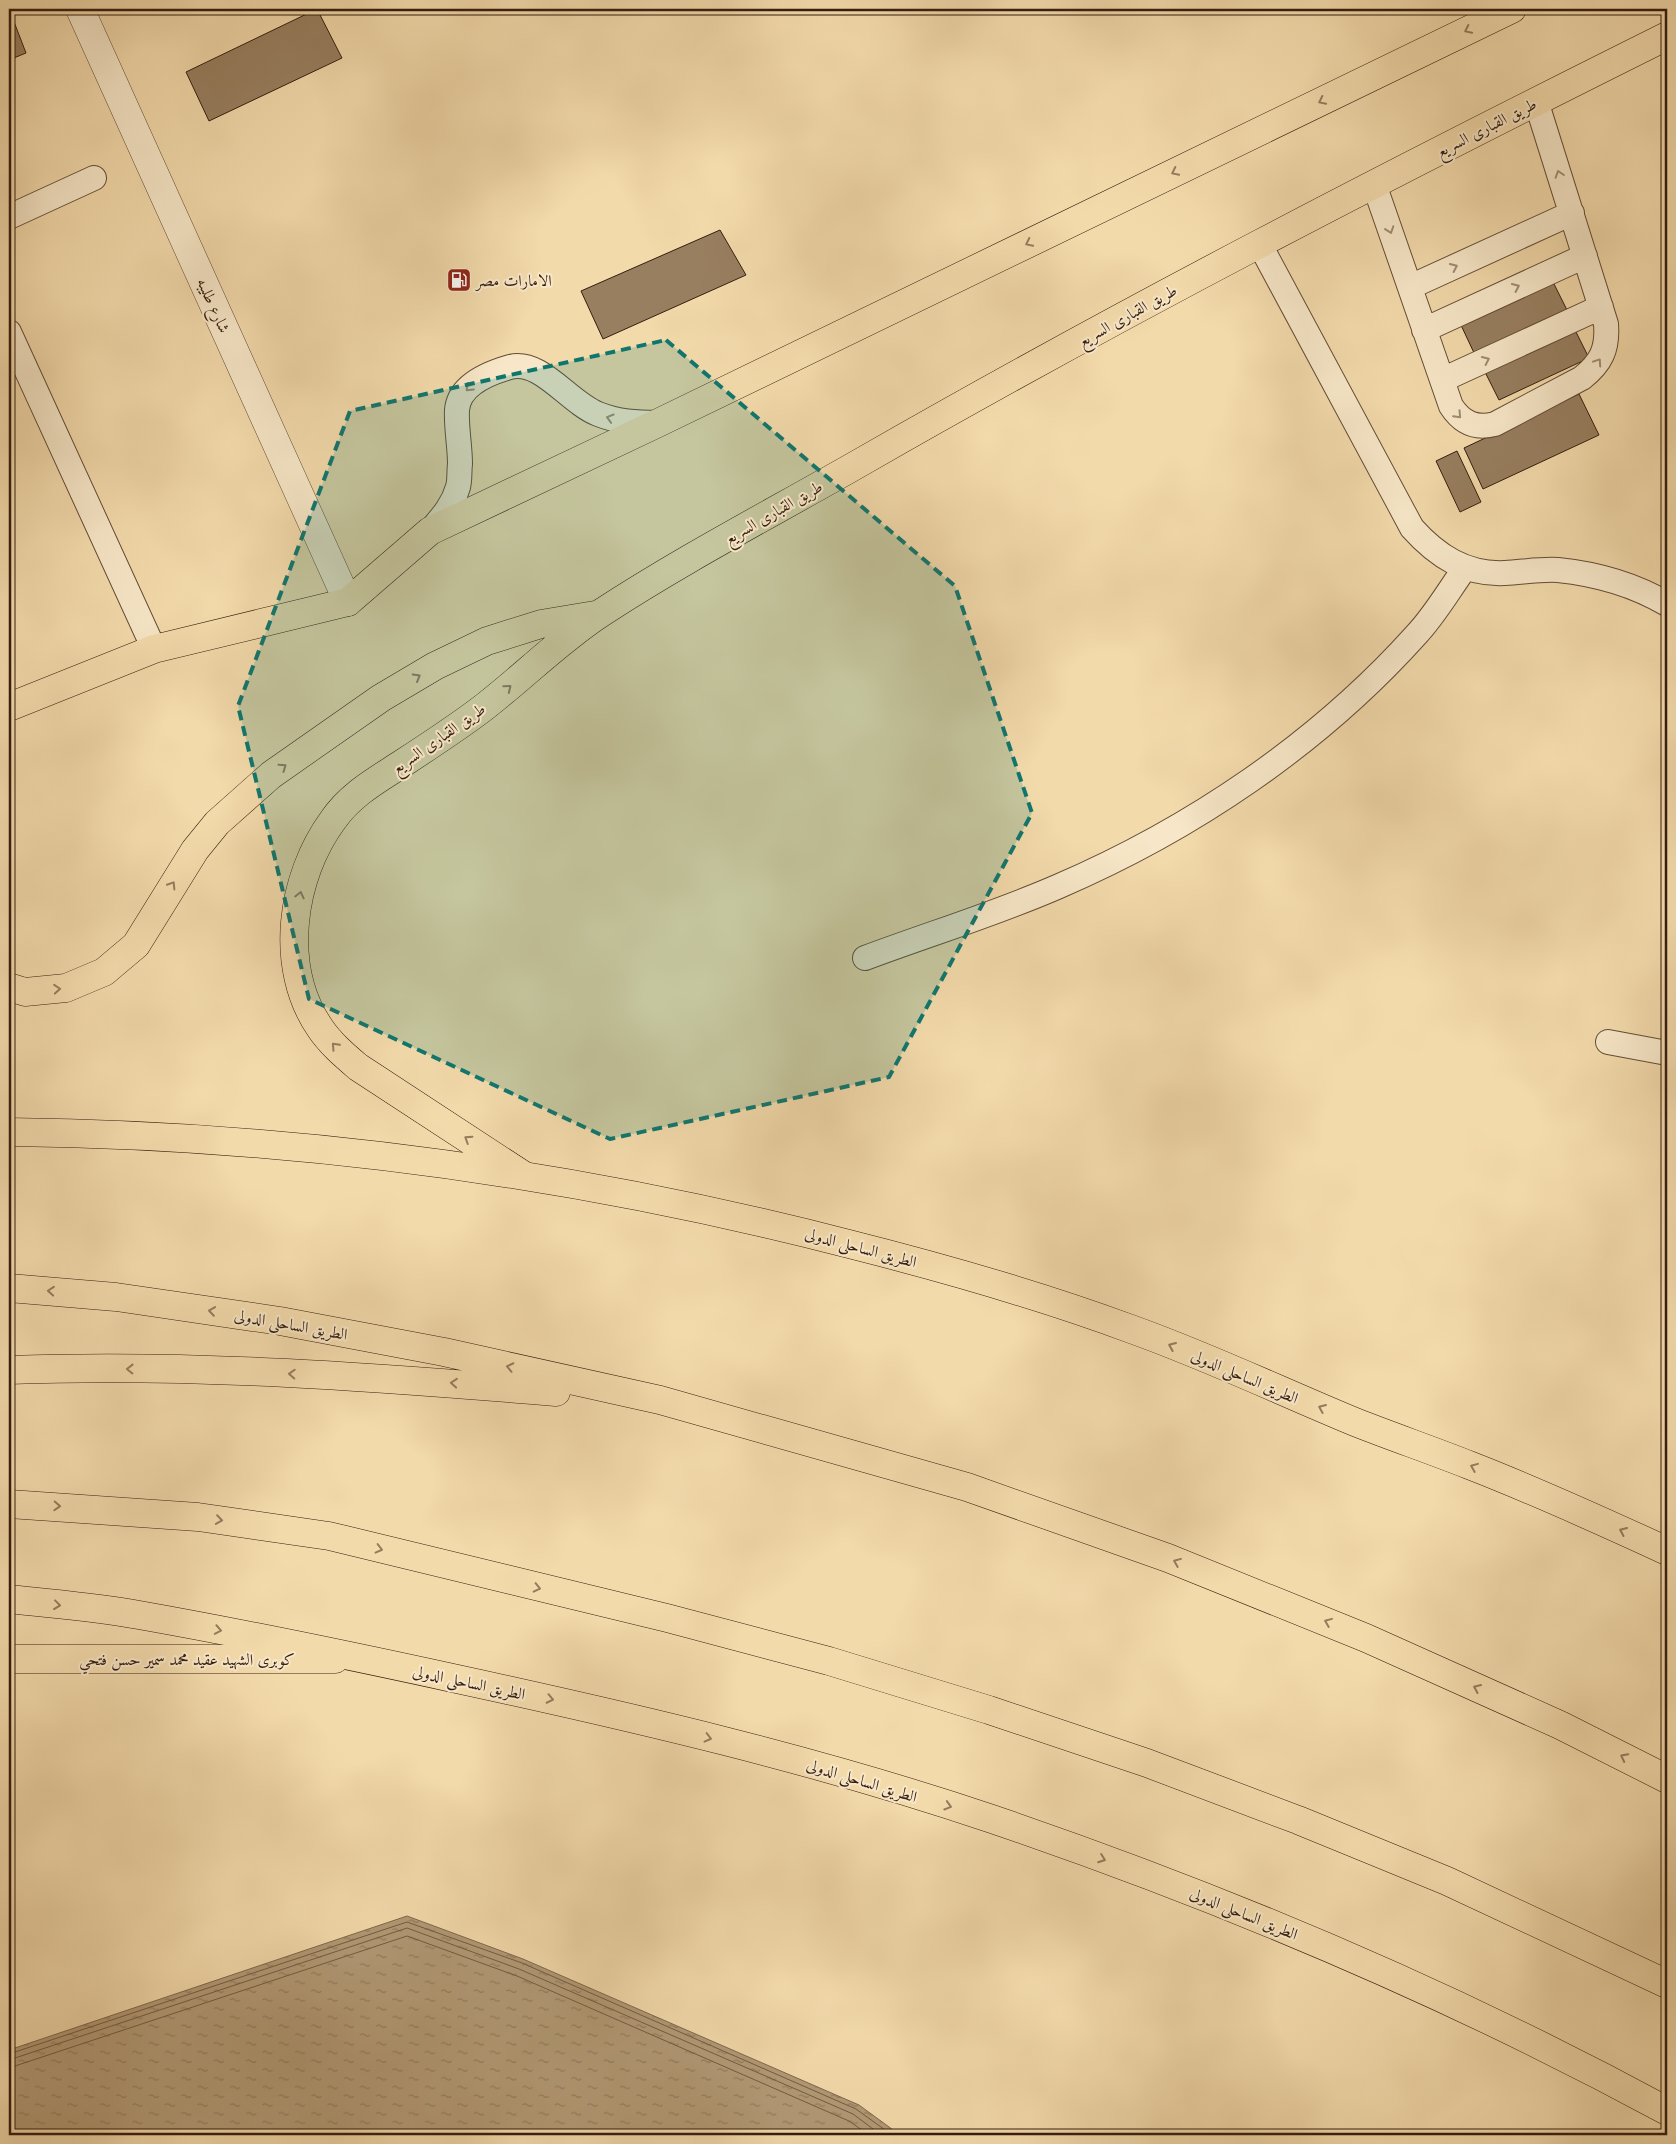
<svg xmlns="http://www.w3.org/2000/svg" width="1676" height="2144" viewBox="0 0 1676 2144" font-family="'Libre Caslon Text',Amiri,serif">
  <defs>
    <pattern id="water-ripples" width="26" height="14" patternUnits="userSpaceOnUse" patternTransform="scale(1.25)"><rect width="26" height="14" fill="#b29a76"/><path d="M2 4q2-2 4 0t4 0M15 11q2-2 4 0t4 0" fill="none" stroke="#927d5f"/></pattern>
  </defs>
  <rect width="100%" height="100%" fill="#f3daab"/>
  <filter id="stains"><feTurbulence type="fractalNoise" baseFrequency=".004" numOctaves="4"/><feColorMatrix values="0 0 0 0 .2 0 0 0 0 .09 0 0 0 0 .02 0 0 0 .5 -.17"/></filter>
  <radialGradient id="worn" r=".72"><stop offset=".6" stop-color="#630" stop-opacity="0"/><stop offset="1" stop-color="#630" stop-opacity=".3"/></radialGradient>
  <path fill="url(#water-ripples)" stroke="#80684d" d="M407 1916 523 1959 859 2105 900 2135H9V2050Z"/>
  <g fill="none" stroke-linecap="round" stroke-linejoin="round">
    <path stroke="#745c42" stroke-width="1" d="M9 2054 407 1922 522 1963 856 2109 892 2135
      M9 2060 407 1928 519 1969 853 2114 881 2135
      M9 2068 407 1936 517 1976 849 2121 869 2135"/>
  </g>
  <path fill="#987f60" stroke="#351d0f" d="M317 9 342 58 209 121 186 72Z
    M9 14H11L26 53 9 60Z
    M720 230 746 275 603 339 581 291Z
    M1552 280 1568 312 1475 355 1460 323Z
    M1575 330 1589 358 1499 400 1485 372Z
    M1579 394 1599 435 1483 489 1464 448Z
    M1457 451 1481 502 1460 512 1436 461Z"/>
  <g fill="none" stroke-linecap="round" stroke-linejoin="round">
    <defs>
      <path id="lane" d="M1374 184 1451 406C1462 423 1476 429 1495 424L1582 378C1601 363 1608 349 1606 324L1536 101
        M9 217 94 178
        M1259 243 1412 528C1437 556 1466 575 1505 573 1523 572 1540 569 1558 570 1597 574 1633 584 1667 604
        M1410 287 1572 213
        M1424 330 1585 256
        M9 332 154 649
        M1442 380 1601 307
        M430 531C442 517 453 505 458 487 460 480 459 471 460 464 460 446 456 427 457 410 459 385 489 373 510 367 541 359 568 402 598 414 618 422 636 423 658 423
        M865 958C929 934 995 914 1057 887 1192 829 1318 744 1416 635 1435 615 1449 590 1465 568
        M1608 1042 1667 1053"/>
      <path id="street" d="M80 9 348 602"/>
      <path id="primary" d="M9 1659H335"/>
      <path id="highway" d="M9 707 154 649 348 602 430 531 658 423 1512 9
        M9 987 25 992 66 988 104 972 136 945 195 850 217 823 271 775 381 698 435 666 487 641 541 624 595 615
        M9 1132C292 1135 574 1173 849 1244 944 1268 1039 1295 1131 1329 1207 1356 1280 1391 1355 1422 1393 1437 1431 1450 1469 1465 1536 1491 1602 1521 1667 1551
        M523 1175 358 1067C344 1055 330 1043 320 1028 278 967 291 877 333 820 351 794 377 780 403 763 429 746 455 729 479 711 520 680 558 641 601 613 685 558 776 511 863 461 1126 310 1396 171 1667 36
        M9 1288 116 1297 280 1321 444 1352 660 1400 967 1487 1168 1558 1366 1638 1560 1725 1667 1779
        M9 1370C191 1363 374 1377 556 1392
        M9 1504 198 1517 329 1536 667 1618 829 1661 989 1710 1147 1763 1298 1820 1447 1881 1667 1984
        M9 1599C52 1604 96 1607 139 1615 246 1634 352 1656 457 1679 637 1718 817 1760 992 1819 1224 1898 1451 1994 1667 2111"/>
    </defs>
    <use href="#lane" stroke="#644c36" stroke-width="26"/>
    <use href="#street" stroke="#644c36" stroke-width="29"/>
    <use href="#primary" stroke="#351d0f" stroke-width="29"/>
    <use href="#highway" stroke="#351d0f" stroke-width="29"/>
    <use href="#lane" stroke="#f7e7c8" stroke-width="24"/>
    <use href="#street" stroke="#f7e7c8" stroke-width="28"/>
    <use href="#primary" stroke="#f3daab" stroke-width="28"/>
    <use href="#highway" stroke="#f3daab" stroke-width="28"/>
  </g>
  <defs><path id="oneway-chevron" d="M-2-3.5L2.5 0L-2 3.5" fill="none" stroke-width="1.6" stroke-linecap="round" stroke-linejoin="round" transform="scale(1.25)"/></defs>
  <g stroke="#947c5d">
    <use href="#oneway-chevron" transform="translate(1468 30) rotate(154)"/>
    <use href="#oneway-chevron" transform="translate(1322 101) rotate(154)"/>
    <use href="#oneway-chevron" transform="translate(1175 172) rotate(154)"/>
    <use href="#oneway-chevron" transform="translate(1029 243) rotate(154)"/>
    <use href="#oneway-chevron" transform="translate(417 677) rotate(-30)"/>
    <use href="#oneway-chevron" transform="translate(508 688) rotate(-39)"/>
    <use href="#oneway-chevron" transform="translate(283 767) rotate(-35)"/>
    <use href="#oneway-chevron" transform="translate(172 885) rotate(-58)"/>
    <use href="#oneway-chevron" transform="translate(300 895) rotate(-77)"/>
    <use href="#oneway-chevron" transform="translate(57 989) rotate(-5)"/>
    <use href="#oneway-chevron" transform="translate(335 1046) rotate(-133)"/>
    <use href="#oneway-chevron" transform="translate(468 1139) rotate(-147)"/>
    <use href="#oneway-chevron" transform="translate(51 1291) rotate(-175)"/>
    <use href="#oneway-chevron" transform="translate(212 1311) rotate(-172)"/>
    <use href="#oneway-chevron" transform="translate(1172 1346) rotate(-157)"/>
    <use href="#oneway-chevron" transform="translate(510 1367) rotate(-168)"/>
    <use href="#oneway-chevron" transform="translate(130 1369) rotate(-179)"/>
    <use href="#oneway-chevron" transform="translate(292 1374) rotate(-177)"/>
    <use href="#oneway-chevron" transform="translate(454 1383) rotate(-175)"/>
    <use href="#oneway-chevron" transform="translate(1322 1408) rotate(-157)"/>
    <use href="#oneway-chevron" transform="translate(1474 1467) rotate(-158)"/>
    <use href="#oneway-chevron" transform="translate(57 1506) rotate(3)"/>
    <use href="#oneway-chevron" transform="translate(219 1520) rotate(8)"/>
    <use href="#oneway-chevron" transform="translate(1623 1531) rotate(-156)"/>
    <use href="#oneway-chevron" transform="translate(379 1549) rotate(14)"/>
    <use href="#oneway-chevron" transform="translate(1177 1562) rotate(-158)"/>
    <use href="#oneway-chevron" transform="translate(537 1588) rotate(13)"/>
    <use href="#oneway-chevron" transform="translate(57 1605) rotate(7)"/>
    <use href="#oneway-chevron" transform="translate(1328 1622) rotate(-158)"/>
    <use href="#oneway-chevron" transform="translate(218 1630) rotate(11)"/>
    <use href="#oneway-chevron" transform="translate(1477 1688) rotate(-156)"/>
    <use href="#oneway-chevron" transform="translate(550 1699) rotate(12)"/>
    <use href="#oneway-chevron" transform="translate(708 1738) rotate(14)"/>
    <use href="#oneway-chevron" transform="translate(1624 1757) rotate(-153)"/>
    <use href="#oneway-chevron" transform="translate(948 1806) rotate(17)"/>
    <use href="#oneway-chevron" transform="translate(1102 1859) rotate(20)"/>
  </g>
  <g stroke="#a08c75">
    <use href="#oneway-chevron" transform="translate(1559 174) rotate(-108)"/>
    <use href="#oneway-chevron" transform="translate(1390 230) rotate(71)"/>
    <use href="#oneway-chevron" transform="translate(1454 267) rotate(-25)"/>
    <use href="#oneway-chevron" transform="translate(1516 287) rotate(-25)"/>
    <use href="#oneway-chevron" transform="translate(1486 360) rotate(-25)"/>
    <use href="#oneway-chevron" transform="translate(1598 362) rotate(-56)"/>
    <use href="#oneway-chevron" transform="translate(469 388) rotate(137)"/>
    <use href="#oneway-chevron" transform="translate(1458 415) rotate(47)"/>
    <use href="#oneway-chevron" transform="translate(610 418) rotate(-163)"/>
  </g>
  <path fill="#0f766e" fill-opacity="0.2" stroke="#0f766e" stroke-width="4" stroke-dasharray="10 6" stroke-linejoin="round" d="M666 340 955 586 1032 813 889 1077 610 1139 309 999 238 706 350 411Z"/>
  <defs>
    <symbol id="fuel-square" viewBox="-11 -11 22 22"><rect x="-9" y="-9" width="18" height="18" rx="4" fill="#8f2418" stroke="#f7e7c8"/><path d="M-5.5-6h7V0h2V4h1.3V-2.5L3-4.5l.8-.8L6-3V5H2.5V1h-1V6h-7ZM-4.2-4.7v3.2H.2V-4.7Z" fill="#fff"/></symbol>
  </defs>
  <g fill-rule="evenodd">
    <use href="#fuel-square" x="445" y="266" width="28" height="28"/>
  </g>
  <g text-anchor="middle" stroke-width="4" stroke-linejoin="round" paint-order="stroke">
    <g font-size="16" fill="#351d0f" stroke="#f7e7c8">
      <text transform="translate(1486 127) rotate(-27)" y="6">طريق القبارى السريع</text>
      <text transform="translate(214 305) rotate(66)" y="6">شارع طليبه</text>
      <text transform="translate(1127 315) rotate(-29)" y="6">طريق القبارى السريع</text>
      <text transform="translate(773 512) rotate(-30)" y="6">طريق القبارى السريع</text>
      <text transform="translate(438 738) rotate(-35)" y="6">طريق القبارى السريع</text>
      <text transform="translate(861 1247) rotate(15)" y="6">الطريق الساحلى الدولى</text>
      <text transform="translate(291 1324) rotate(10)" y="6">الطريق الساحلى الدولى</text>
      <text transform="translate(1245 1376) rotate(23)" y="6">الطريق الساحلى الدولى</text>
      <text x="187" y="1665">كوبرى الشهيد عقيد محمد سمير حسن فتحي</text>
      <text transform="translate(469 1682) rotate(12)" y="6">الطريق الساحلى الدولى</text>
      <text transform="translate(862 1780) rotate(17)" y="6">الطريق الساحلى الدولى</text>
      <text transform="translate(1244 1913) rotate(22)" y="6">الطريق الساحلى الدولى</text>
    </g>
    <g font-size="16" fill="#351d0f" stroke="#f7e7c8" text-anchor="start">
      <text x="476" y="286">الامارات مصر</text>
    </g>
  </g>
  <rect width="1676" height="2144" fill="none" stroke="#f3daab" stroke-width="30"/>
  <rect x="10" y="10" width="1656" height="2124" fill="none" stroke="#351d0f" stroke-width="2.5"/>
  <rect x="15" y="15" width="1646" height="2114" fill="none" stroke="#351d0f"/>
  <rect width="100%" height="100%" filter="url(#stains)"/>
  <rect width="100%" height="100%" fill="url(#worn)"/>
</svg>
